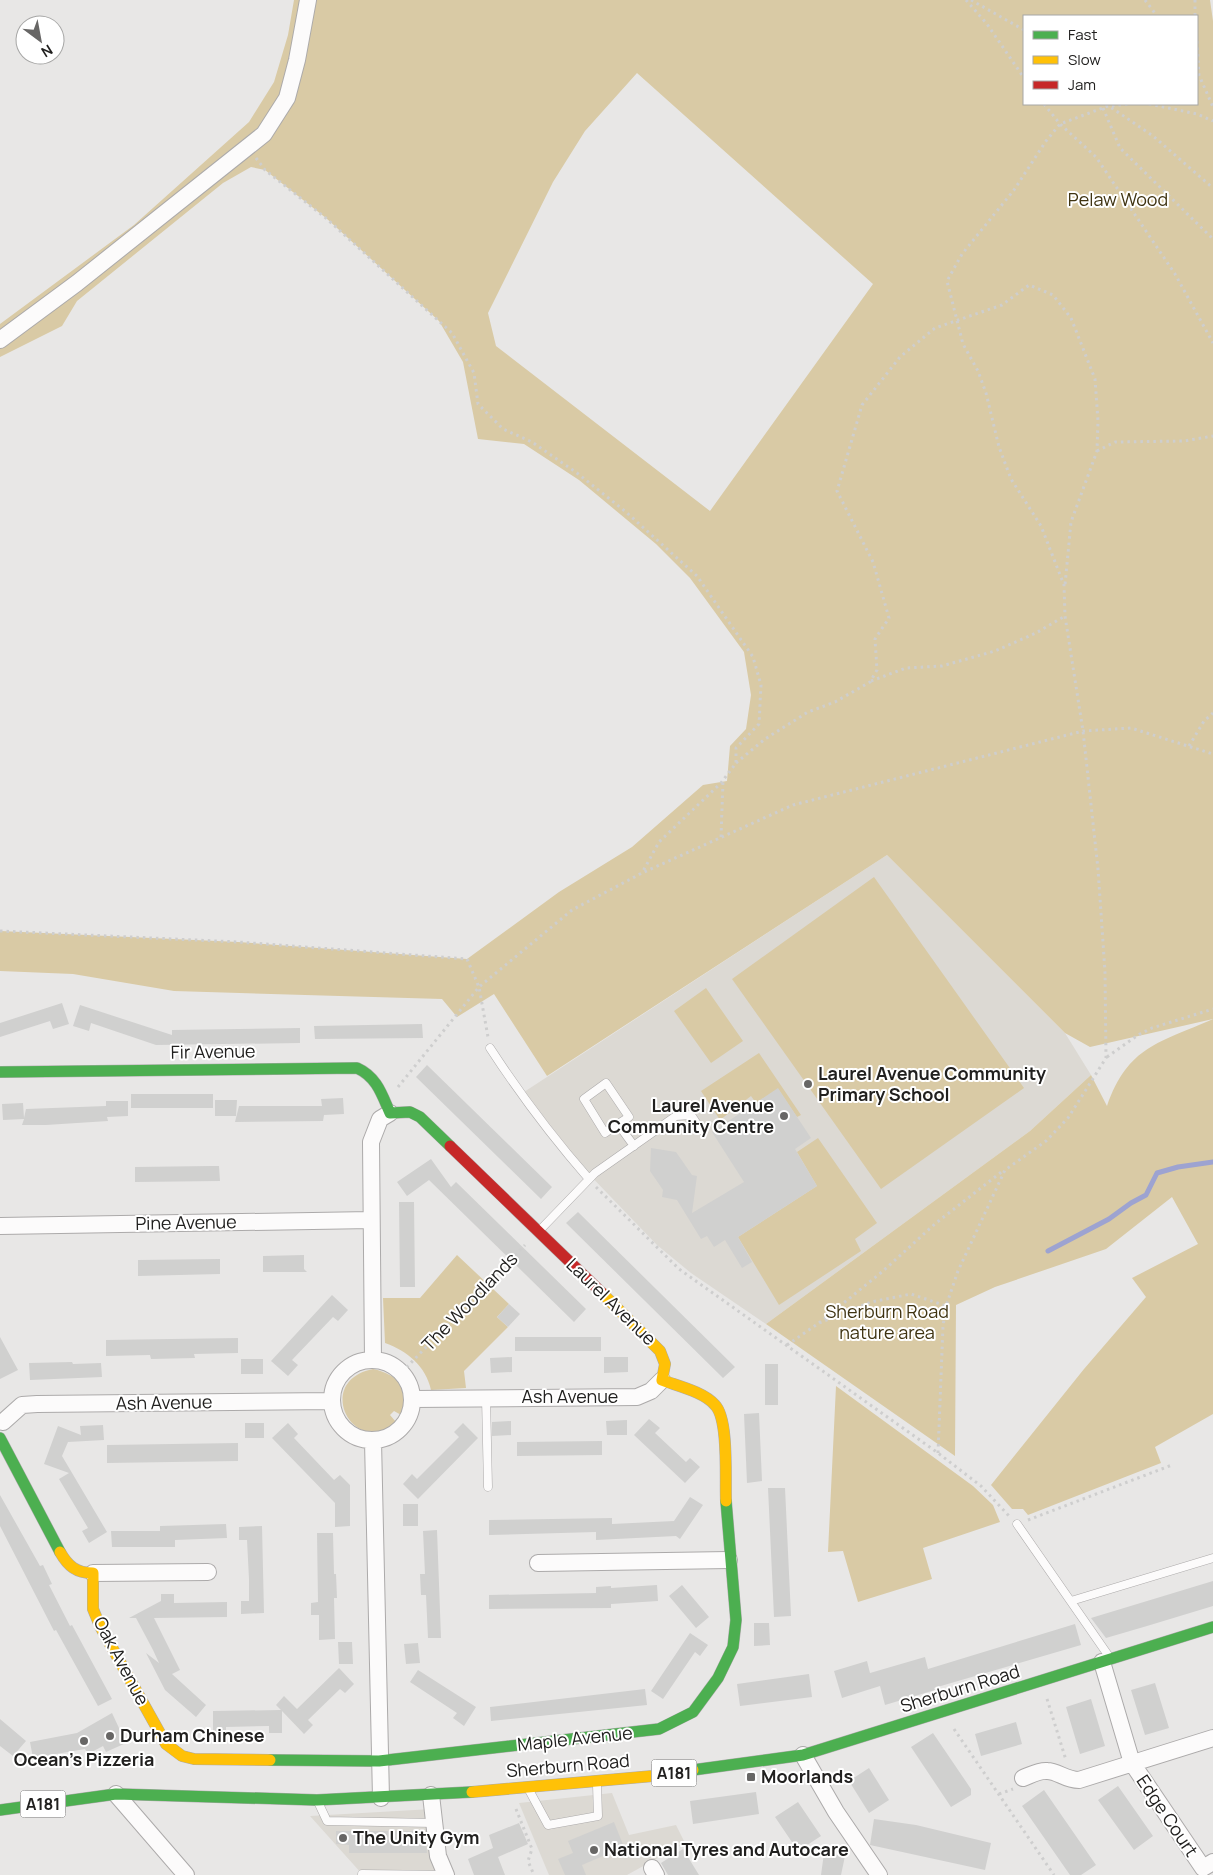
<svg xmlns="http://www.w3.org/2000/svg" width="1213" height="1875" viewBox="0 0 1213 1875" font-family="Manrope,sans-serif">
  <rect width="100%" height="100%" fill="#e8e7e6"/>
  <path fill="#dcd9d3" d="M887 855 1065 1033 1091 1075 1030 1131 766 1324 691 1273 657 1245 584 1169 524 1092Z
    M612 1793 629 1835 676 1825 685 1843 627 1875H549L519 1803Z
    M432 1809 446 1875 362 1874 310 1816Z"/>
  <path fill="#d9caa5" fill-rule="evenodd" d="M294 0H1210L1213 21V1019L1090 1047 1065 1033 887 855 547 1076 494 994 457 1017 442 999 174 991 73 974 0 971V931L238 942 467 959 559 892 632 847 703 785 727 781 730 746 746 729 751 695 744 652 690 578 656 544 579 480 524 444 478 439 463 362 439 321 326 218 265 170 251 167 223 183 77 301 62 326 0 357V324L134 225 249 122 274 82 288 35ZM1024 16H1197V104H1024ZM637 73 873 284 710 511 496 346 488 313 553 182 585 131Z
    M874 877 1024 1088 881 1189 732 979Z
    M706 988 743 1041 711 1063 674 1011Z
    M1213 1019V1414L1155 1447 1161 1463 1028 1515 1023 1509H1012L991 1485 1084 1369 1146 1297 1132 1278 1198 1244 1172 1197 1106 1249 995 1287 956 1305 955 1456 766 1324 1030 1131 1091 1075 1107 1106C1128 1046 1159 1043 1213 1019Z
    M759 1053 801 1115 797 1117 778 1089 756 1103 751 1096 720 1120 701 1091Z
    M818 1138 877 1223 855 1239 861 1251 779 1305 738 1237 817 1186 797 1152Z
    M457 1255 509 1304 497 1317 508 1327 464 1371 466 1388 431 1390C426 1366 407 1351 385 1343L383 1298H420Z
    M373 1369C397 1374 414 1390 403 1416L394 1411 390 1415 396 1422C353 1459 313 1381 373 1369Z
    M836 1386 973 1486 993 1505 1000 1522 923 1548 932 1579 858 1602 843 1551 828 1552Z"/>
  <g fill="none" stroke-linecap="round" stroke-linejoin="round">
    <path stroke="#9da3d1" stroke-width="5" d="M1048 1251 1109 1219 1131 1203 1146 1195 1157 1173 1178 1167 1213 1162"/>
  </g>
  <path fill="#d0d0cf" d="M62 1003 69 1024 53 1029 50 1021 0 1037V1023Z
    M80 1005 172 1035V1030L300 1028V1043L156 1045 91 1023 89 1031 73 1026Z
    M422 1024 423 1038 315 1039 314 1026Z
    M427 1065 552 1187 541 1199 416 1077Z
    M778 1088 811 1138 795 1149 817 1186 738 1237 752 1262 742 1268 725 1240 714 1247 707 1236 701 1239 677 1200 662 1197 663 1190 650 1171 651 1148 676 1152 692 1175 697 1176 692 1213 744 1182 712 1132Z
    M131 1094H213V1108H131Z
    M343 1098 344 1114 324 1115 323 1121 235 1122 239 1106H322L321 1099Z
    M215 1100H237L236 1116H215Z
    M106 1101H128V1116L107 1117 108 1121 46 1125H22L24 1119 3 1120 2 1104 23 1103 24 1118 26 1109 106 1106Z
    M431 1159 451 1187 456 1182 586 1309 574 1322 429 1180 407 1196 397 1182Z
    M211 1166H219L220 1181 135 1182V1167Z
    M399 1202H414L415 1287H400Z
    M578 1212 735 1367 723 1378 566 1223Z
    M304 1255V1269L307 1272H263V1256Z
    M220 1259V1274L138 1276V1260Z
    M332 1295 348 1310 338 1321 333 1317 292 1360 298 1365 288 1376 271 1361Z
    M509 1304 520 1314 508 1327 497 1317Z
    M0 1337 18 1370 0 1379Z
    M515 1337H601V1351H515Z
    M238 1338V1353L194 1354 195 1358 151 1359 150 1355 106 1356V1340Z
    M512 1357V1372L491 1373 490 1358Z
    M604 1357H628V1372L604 1373Z
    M241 1359H263V1374H241Z
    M72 1362 73 1364 101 1363 102 1377 30 1380 29 1363Z
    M765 1364H778V1405H765Z
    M759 1413 762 1481 747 1483 744 1414Z
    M649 1419 660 1428 655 1433 686 1462 690 1458 700 1467 685 1483 634 1435Z
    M627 1420V1435H607L606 1421Z
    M511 1421V1435L492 1436V1422Z
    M245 1423H264V1438H245Z
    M288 1423 298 1434 294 1438 334 1480 340 1475 350 1485V1526L335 1527V1503L272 1438Z
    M463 1423 478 1438 418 1499 403 1484 412 1474 417 1479 459 1437 454 1432Z
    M103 1425 104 1440 68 1442 62 1456 107 1532 89 1543 82 1531 88 1528 59 1479 69 1473 44 1464 58 1426 81 1435 80 1426Z
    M602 1441V1455L517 1456V1442Z
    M238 1443V1461L107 1463V1445Z
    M768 1488H785L791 1616 774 1617Z
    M0 1495 40 1566 43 1565 52 1584 49 1585 70 1626 72 1625 112 1699 98 1706 56 1630 54 1631 0 1526Z
    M690 1497 703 1505 680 1539 676 1536 596 1540V1532L489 1535V1520L612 1518V1524L674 1521Z
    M403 1504H418V1526H403Z
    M226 1524 227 1538 175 1540V1547H112L111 1531H160V1526Z
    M262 1526 264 1613 241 1614V1601H249V1579L247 1540H239V1527Z
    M437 1530 441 1638H428L426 1595H421L420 1574H425L423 1531Z
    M317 1533H333L334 1574H336L337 1598H334L335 1639 319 1640V1615H311V1603L318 1602Z
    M1213 1581V1606L1147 1626 1106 1638 1091 1618Z
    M657 1585 658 1601 611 1604V1608L489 1609V1595L596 1593V1587L611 1586V1588Z
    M682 1585 709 1617 696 1628 669 1596Z
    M161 1594H174V1603L227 1602V1617L154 1618 180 1670 172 1674 206 1705 196 1717 165 1690 146 1653 159 1663 153 1650 136 1618H129L161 1601Z
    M754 1623H769L770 1645 754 1646Z
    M1075 1624 1081 1645 934 1688 935 1690 885 1705 880 1686 842 1698 834 1671 867 1661 870 1673 925 1657 928 1669Z
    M690 1633 708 1645 700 1656 695 1652 663 1699 651 1691Z
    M338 1642H352L353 1664H339Z
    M418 1643 420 1663 406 1664 404 1644Z
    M339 1668 354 1684 345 1693 340 1689 308 1720 313 1725 304 1734 282 1711V1733H269V1726L226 1727V1732H213V1711L281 1710 276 1705 284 1696 297 1709Z
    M418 1670 476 1707 464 1726 453 1718 457 1713 410 1682Z
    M809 1674 812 1697 740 1706 737 1684Z
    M1155 1683 1169 1728 1145 1735 1131 1690Z
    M645 1689 647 1705 491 1721 490 1707Z
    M1091 1699 1105 1746 1080 1754 1066 1707Z
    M112 1713 126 1743 106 1752 103 1746 88 1754 85 1749 33 1758 30 1742 77 1733Z
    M0 1719 26 1741 13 1756 0 1746Z
    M1016 1722 1022 1744 981 1756 975 1734Z
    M933 1733 971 1789V1795L951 1807 911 1747Z
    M869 1768 889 1800 869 1813 849 1781Z
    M1118 1786 1153 1836 1134 1850 1098 1800Z
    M1044 1790 1096 1865 1081 1875H1070L1022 1806Z
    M756 1792 759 1814 693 1824 690 1801Z
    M798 1802 821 1836 798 1851 775 1817Z
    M874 1819 916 1825 991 1843 985 1870 870 1845Z
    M614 1822 624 1847 582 1865 586 1875H565L558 1859 573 1853 568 1841Z
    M519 1823 528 1844 498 1857 505 1875H474L468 1859 493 1848 489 1835Z
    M336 1831H425L427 1853H349V1845L336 1844Z
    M683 1849 699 1875H668L661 1863Z
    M824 1853 845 1856 841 1875H821Z"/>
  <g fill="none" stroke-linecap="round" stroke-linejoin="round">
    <defs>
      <path id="lane" d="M490 1048C520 1094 553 1138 589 1179
        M618 1124 605 1133 584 1099 606 1083 629 1117 618 1124 634 1146
        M540 1230 595 1173 676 1116 691 1115 701 1130
        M486 1398 488 1487
        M1017 1524 1108 1655
        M1071 1601 1213 1558
        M529 1790 548 1825 598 1816 597 1785
        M319 1804 327 1821 434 1823
        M362 1874 446 1875"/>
      <path id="street" d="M0 340 77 283 264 134 287 98 297 60 308 0
        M0 1226 371 1220
        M332 1400a40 40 0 1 1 80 0a40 40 0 1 1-80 0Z
        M373 1360 371 1142 380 1119 390 1113
        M413 1399 637 1397 651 1391 662 1380
        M3 1422 22 1405 37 1404 332 1401
        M373 1441 381 1798
        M538 1563 729 1560
        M93 1573 208 1572
        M1102 1662 1132 1763 1203 1868 1213 1862
        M803 1755 836 1812 879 1875
        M1023 1778C1031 1775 1040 1770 1047 1771 1058 1771 1065 1780 1079 1780L1213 1738
        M116 1794 186 1875
        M431 1795 438 1856 446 1875
        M652 1868 656 1875"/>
      <path id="fast" d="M0 1072 357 1068C377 1077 382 1095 390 1113L410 1112 420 1117 450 1146
        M0 1438 60 1552
        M270 1760 379 1761 659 1729 693 1712 718 1678 733 1647 736 1620 726 1501
        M693 1770 803 1755 1213 1627
        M0 1810 116 1794 317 1800 472 1792"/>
      <path id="slow" d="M602 1293 660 1351 665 1364 662 1380C678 1386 704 1392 715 1405 729 1419 725 1480 726 1501
        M60 1552C68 1566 76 1573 93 1573V1609L100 1626 166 1744 182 1756 194 1759 270 1760
        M472 1792 653 1776 693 1770"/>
      <path id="jam" d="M450 1146 602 1293"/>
    </defs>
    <use href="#lane" stroke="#acaaaa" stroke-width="9"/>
    <use href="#street" stroke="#acaaaa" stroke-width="18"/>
    <use href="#fast" stroke="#acaaaa" stroke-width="12"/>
    <use href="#slow" stroke="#acaaaa" stroke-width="12"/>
    <use href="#jam" stroke="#acaaaa" stroke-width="12"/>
    <path stroke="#cecece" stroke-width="3" stroke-dasharray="2.5 4" stroke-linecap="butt" d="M966 0 987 24 1024 78
      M971 0 1024 30
      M1145 0 1157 16
      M1195 0V16
      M1197 41 1199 75 1213 107
      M1044 104 1060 124 1096 157 1175 274 1213 343
      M1106 104 1153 136 1213 188
      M1149 104 1197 114 1213 121
      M1103 108 1120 148 1213 239
      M256 158 265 170 327 219 452 333 474 373 478 404 503 429 532 442 577 473 626 512 697 576 753 657 761 685 759 724 736 748V763L721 783 659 842 642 873
      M1097 451 1115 442 1184 441 1213 436
      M871 681 906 668 942 666 995 651 1036 633 1065 616
      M1189 746 1204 721 1213 713
      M736 763 765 739 808 712 835 702 870 682 877 670 875 639 889 618 873 562 837 491 862 405 900 357 935 328 1002 305 1029 285 1053 295 1071 318 1095 379 1098 421 1097 451 1071 522 1065 585
      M721 837 723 781
      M0 931 238 942 467 959 479 987 488 1037
      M1107 1057 1138 1035 1152 1028 1213 1009
      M398 1087 479 987 572 910 642 873 793 805 1083 731 1131 728 1213 754
      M596 1187 679 1269 938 1453 981 1486 1010 1517
      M819 1323 883 1271 936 1223 1004 1170
      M787 1345 819 1323 871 1302 911 1294 946 1306
      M402 1372 525 1245
      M938 1453 943 1326 946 1306 958 1271 1005 1170 1046 1141 1068 1118 1106 1058 1105 972 1098 869 1083 731 1065 616 1064 585 1041 526 1011 479 999 447 986 393 978 371 963 344 947 281 962 254 1014 190 1046 141 1060 124 1108 106 1129 104
      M1028 1520 1172 1465
      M1047 1699 1066 1760
      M954 1729 1054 1875
      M999 1794 1013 1789
      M516 1809 532 1849 528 1861 534 1875"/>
    <use href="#lane" stroke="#fcfbfb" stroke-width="8"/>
    <use href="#street" stroke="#fcfbfb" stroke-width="16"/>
    <use href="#fast" stroke="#4caf50" stroke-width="11"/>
    <use href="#slow" stroke="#ffc107" stroke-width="11"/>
    <use href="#jam" stroke="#c62828" stroke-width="11"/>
  </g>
  <g fill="#676665" stroke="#fff" stroke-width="2">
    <circle cx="808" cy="1084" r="5"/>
    <circle cx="784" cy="1116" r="5"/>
    <circle cx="110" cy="1736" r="5"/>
    <circle cx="84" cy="1741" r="5"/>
    <rect x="746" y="1772" width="10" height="10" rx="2.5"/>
    <circle cx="343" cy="1838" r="5"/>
    <circle cx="594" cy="1850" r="5"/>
  </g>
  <g text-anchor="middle" stroke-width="4" stroke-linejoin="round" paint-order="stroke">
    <g fill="#fff" stroke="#646362" stroke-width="1">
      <rect x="651.5" y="1759.5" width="45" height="27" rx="4"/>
      <rect x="20.5" y="1790.5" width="45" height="27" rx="4"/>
    </g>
    <g font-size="16" font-weight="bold" fill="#21201f">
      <text x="674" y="1779">A181</text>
      <text x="43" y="1810">A181</text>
    </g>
    <g font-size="18" fill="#3f3311" stroke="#fff">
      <text x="1118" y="206">Pelaw Wood</text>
      <text x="887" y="1318">Sherburn Road<tspan x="887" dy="21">nature area</tspan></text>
    </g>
    <g font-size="18" fill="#21201f" stroke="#fff">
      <text transform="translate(213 1052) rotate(-1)" y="6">Fir Avenue</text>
      <text transform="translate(186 1223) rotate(-1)" y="6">Pine Avenue</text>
      <text transform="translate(470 1302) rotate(-46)" y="6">The Woodlands</text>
      <text transform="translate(611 1302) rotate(44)" y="6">Laurel Avenue</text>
      <text x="570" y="1403">Ash Avenue</text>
      <text transform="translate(164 1403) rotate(-1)" y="6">Ash Avenue</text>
      <text transform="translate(121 1661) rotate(62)" y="6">Oak Avenue</text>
      <text transform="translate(960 1689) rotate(-17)" y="6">Sherburn Road</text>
      <text transform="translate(575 1739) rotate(-6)" y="6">Maple Avenue</text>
      <text transform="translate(568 1766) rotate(-5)" y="6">Sherburn Road</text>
      <text transform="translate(1167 1816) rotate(56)" y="6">Edge Court</text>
    </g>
    <g font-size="18" font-weight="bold" fill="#21201f" stroke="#fff" text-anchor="start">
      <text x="818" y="1080">Laurel Avenue Community<tspan x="818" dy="21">Primary School</tspan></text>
      <text x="774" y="1112" text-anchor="end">Laurel Avenue<tspan x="774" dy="21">Community Centre</tspan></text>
      <text x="120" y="1742">Durham Chinese</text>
      <text x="84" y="1766" text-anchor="middle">Ocean's Pizzeria</text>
      <text x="761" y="1783">Moorlands</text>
      <text x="353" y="1844">The Unity Gym</text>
      <text x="604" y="1856">National Tyres and Autocare</text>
    </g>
  </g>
  <rect x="1023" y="15" width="175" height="90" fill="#ffffff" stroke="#a6a6a5"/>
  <rect x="1033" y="31" width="25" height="8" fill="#4caf50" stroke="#a6a6a5"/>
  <text x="1068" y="40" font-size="15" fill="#21201f">Fast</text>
  <rect x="1033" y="56" width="25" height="8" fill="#ffc107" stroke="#a6a6a5"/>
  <text x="1068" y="65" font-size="15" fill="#21201f">Slow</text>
  <rect x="1033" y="81" width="25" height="8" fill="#c62828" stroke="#a6a6a5"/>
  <text x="1068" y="90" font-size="15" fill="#21201f">Jam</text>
  <g transform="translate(40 40) rotate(148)"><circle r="24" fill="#ffffff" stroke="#a6a6a5"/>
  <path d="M0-4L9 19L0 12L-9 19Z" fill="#676665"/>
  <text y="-8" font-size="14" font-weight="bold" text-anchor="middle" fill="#21201f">N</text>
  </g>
</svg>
